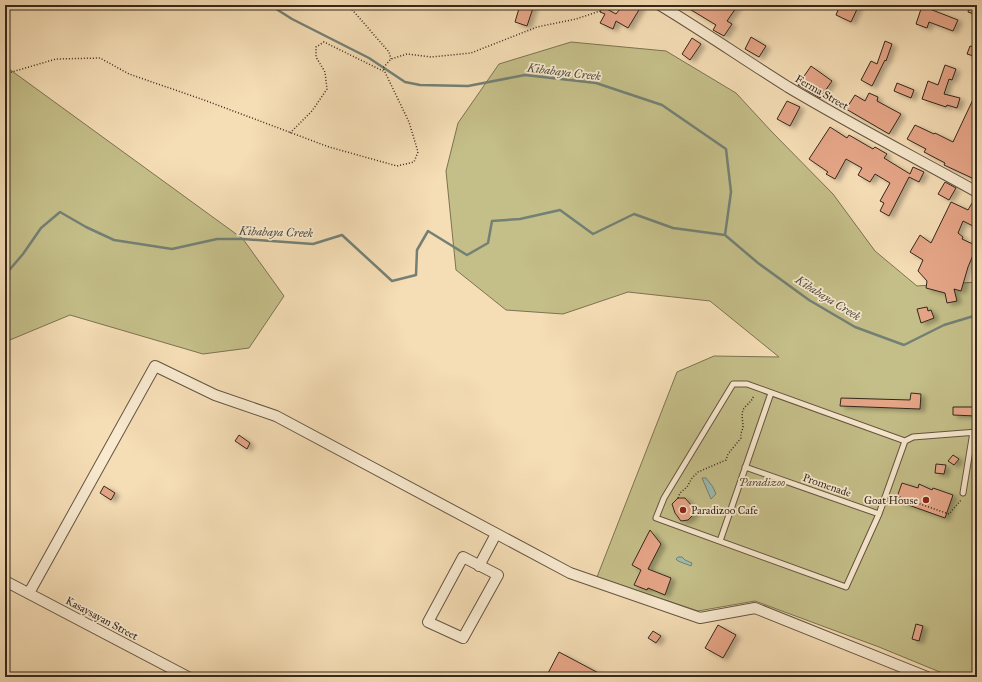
<svg xmlns="http://www.w3.org/2000/svg" width="982" height="682" viewBox="0 0 982 682" font-family="'IM FELL Great Primer',serif">
  <defs>
    <filter id="shadow"><feDropShadow dx="4.5" dy="2.5" stdDeviation="2" flood-color="#0004"/></filter>
  </defs>
  <rect width="100%" height="100%" fill="#f5ddb5"/>
  <filter id="stains"><feTurbulence type="fractalNoise" baseFrequency=".005" numOctaves="4"/><feColorMatrix values="0 0 0 0 .2 0 0 0 0 .09 0 0 0 0 .02 0 0 0 .5 -.17"/></filter>
  <radialGradient id="worn" r=".72"><stop offset=".6" stop-color="#630" stop-opacity="0"/><stop offset="1" stop-color="#630" stop-opacity=".3"/></radialGradient>
  <path fill="#c4be88" stroke="#7c7352" d="M571 42 666 51 736 93 772 132 833 194 875 251 917 286 977 282V677H952L879 647 755 601 698 611 597 577 677 372 714 356 779 357 710 301 628 292 563 314 506 310 456 270 446 171 458 123 499 64Z
    M5 66 243 239 284 296 249 348 203 354 70 315 5 342Z"/>
  <path fill="#9cbbb1" stroke="#738075" d="M702 478H706L713 487 716 494 711 499Z
    M678 557H682L685 560 692 563 691 566 678 561 676 559Z"/>
  <g fill="none" stroke-linecap="round" stroke-linejoin="round">
    <path stroke="#738075" stroke-width="2.5" d="M270 5 292 19 369 58 405 82 420 85 468 86 525 75 596 83 662 105 726 149 731 192 725 235
      M5 275 23 254 41 228 60 212 86 227 114 240 172 249 217 239H243L313 244 342 235 392 281 416 275 417 250 428 231 467 255 488 243 492 221 520 219 560 210 593 234 634 214 673 228 725 235 758 263 809 300 855 327 904 345 944 325 977 315"/>
  </g>
  <path fill="#e5a587" stroke="#35281c" filter="url(#shadow)" d="M520 5H534L527 26 515 22Z
    M623 5H642L628 28 616 21 613 29 600 23 605 14 600 12 603 7 616 14Z
    M683 5H738L727 21 732 24 724 36 713 30 716 25Z
    M840 5H859L851 22 836 15Z
    M970 5H977V15L968 12Z
    M922 6 958 20 953 31 929 22 927 28 916 24Z
    M751 37 766 46 759 57 745 49Z
    M692 38 701 44 690 60 682 54Z
    M885 41 892 44 886 61 885 60 872 86 861 80 871 61 877 64Z
    M970 46 977 48V57L967 54Z
    M945 65 956 69 952 80 949 79 944 94 960 98 957 108 947 105 946 107 922 99 928 81 938 85Z
    M811 66 832 81 820 98 798 85Z
    M897 83 914 90 911 98 894 91Z
    M977 91V167L972 178 944 165 945 163 924 152 926 149 907 139 915 125 934 134 935 133 953 142Z
    M869 93 878 97 877 101 901 114 889 134 846 109 855 95 865 101Z
    M787 101 800 107 790 126 777 119Z
    M830 127 847 138 849 135 873 149 875 147 887 154 884 158 910 174 913 167 924 172 919 182 909 177 889 216 880 211 884 203 880 201 890 183 875 174 870 182 858 175 862 168 846 159 835 179 826 174 828 172 809 159Z
    M945 182 956 188 949 200 938 194Z
    M975 198H977V228L963 221 958 233 963 237 962 239 977 246 968 267 961 291 954 289 957 301 947 303 945 293 926 288 927 281 918 271 923 260 910 252 920 235 931 243 951 202 968 210Z
    M927 307 928 311 931 310 934 318 921 323 917 309Z
    M911 393 921 394 920 409 840 406 841 398 910 400Z
    M953 407H976V416L953 415Z
    M239 435 250 443 247 449 235 441Z
    M953 455 959 459 954 465 948 461Z
    M936 464 946 465 944 474 935 473Z
    M902 483 918 488 919 484 932 490 933 488 953 495 945 518 900 502 901 498 897 497Z
    M104 486 115 493 111 500 100 493Z
    M678 498H685L691 505 694 514 688 520 681 521 675 513 672 504Z
    M650 530 661 544 648 569 671 578 665 595 648 588 647 590 634 585 641 570 632 565Z
    M916 624 923 626 919 641 912 639Z
    M718 625 736 635 723 658 705 648Z
    M653 631 661 636 656 643 648 638Z
    M559 652 606 677H546Z"/>
  <g fill="none" stroke-linecap="round" stroke-linejoin="round">
    <defs>
      <path id="service" d="M905 441 879 514 846 587 656 518 664 498 733 384H747L905 441 913 437 977 432
        M745 467 879 514
        M963 493 973 432
        M720 541 771 393"/>
      <path id="minor" d="M660 5C703 31 745 60 788 87 850 124 914 157 977 192
        M463 557 498 575 463 638 428 622Z
        M479 566 496 534
        M5 581 188 677
        M29 593 155 366 215 395 276 416 570 573 700 618 755 608 927 677"/>
    </defs>
    <use href="#service" stroke="#655542" stroke-width="7"/>
    <use href="#minor" stroke="#655542" stroke-width="12"/>
    <path stroke="#35281c" stroke-width="1.5" stroke-dasharray="1 2" stroke-linecap="butt" d="M348 5 389 52 391 59
      M5 74 56 59 100 58 129 74 204 100 329 147 397 166 414 162 418 152 409 122 383 68 391 59 407 54 431 57 471 53 537 27 576 19 600 11 605 5
      M290 133 312 111 327 89 325 72 316 57V47L324 42 383 71
      M894 495 949 514 961 500
      M678 498 680 493 687 487 692 478 698 472 726 460 728 454 741 438C740 432 743 431 743 426 743 420 740 413 745 407 749 403 752 401 754 395"/>
    <use href="#service" stroke="#f8e9cf" stroke-width="5"/>
    <use href="#minor" stroke="#f8e9cf" stroke-width="10"/>
  </g>
  <g fill="#8f2418" stroke="#f8e9cf" stroke-width="1.5">
    <circle cx="926" cy="500" r="4"/>
    <circle cx="683" cy="510" r="4"/>
  </g>
  <g text-anchor="middle" stroke-width="3.5" stroke-linejoin="round" paint-order="stroke">
    <g font-size="11" fill="#35281c" stroke="#f8e9cf">
      <text transform="translate(822 92) rotate(30)" y="4">Ferma Street</text>
      <text transform="translate(827 485) rotate(19)" y="4">Promenade</text>
      <text transform="translate(102 618) rotate(28)" y="4">Kasaysayan Street</text>
    </g>
    <g font-size="11" font-style="italic" fill="#594e37" stroke="#f8e9cf">
      <text x="762" y="486">Paradizoo</text>
    </g>
    <g font-size="11" fill="#35281c" stroke="#f8e9cf" text-anchor="end">
      <text x="918" y="504">Goat House</text>
      <text x="691" y="514" text-anchor="start">Paradizoo Cafe</text>
    </g>
    <g font-size="12" font-style="italic" fill="#4f4d41" stroke="#f8e9cf">
      <text transform="translate(564 72) rotate(7)" y="4">Kibabaya Creek</text>
      <text transform="translate(276 232) rotate(2)" y="4">Kibabaya Creek</text>
      <text transform="translate(828 298) rotate(32)" y="4">Kibabaya Creek</text>
    </g>
  </g>
  <rect width="982" height="682" fill="none" stroke="#f5ddb5" stroke-width="20"/>
  <rect x="6" y="6" width="970" height="670" fill="none" stroke="#35281c" stroke-width="2"/>
  <rect x="10" y="10" width="962" height="662" fill="none" stroke="#35281c"/>
  <rect width="100%" height="100%" filter="url(#stains)"/>
  <rect width="100%" height="100%" fill="url(#worn)"/>
</svg>
